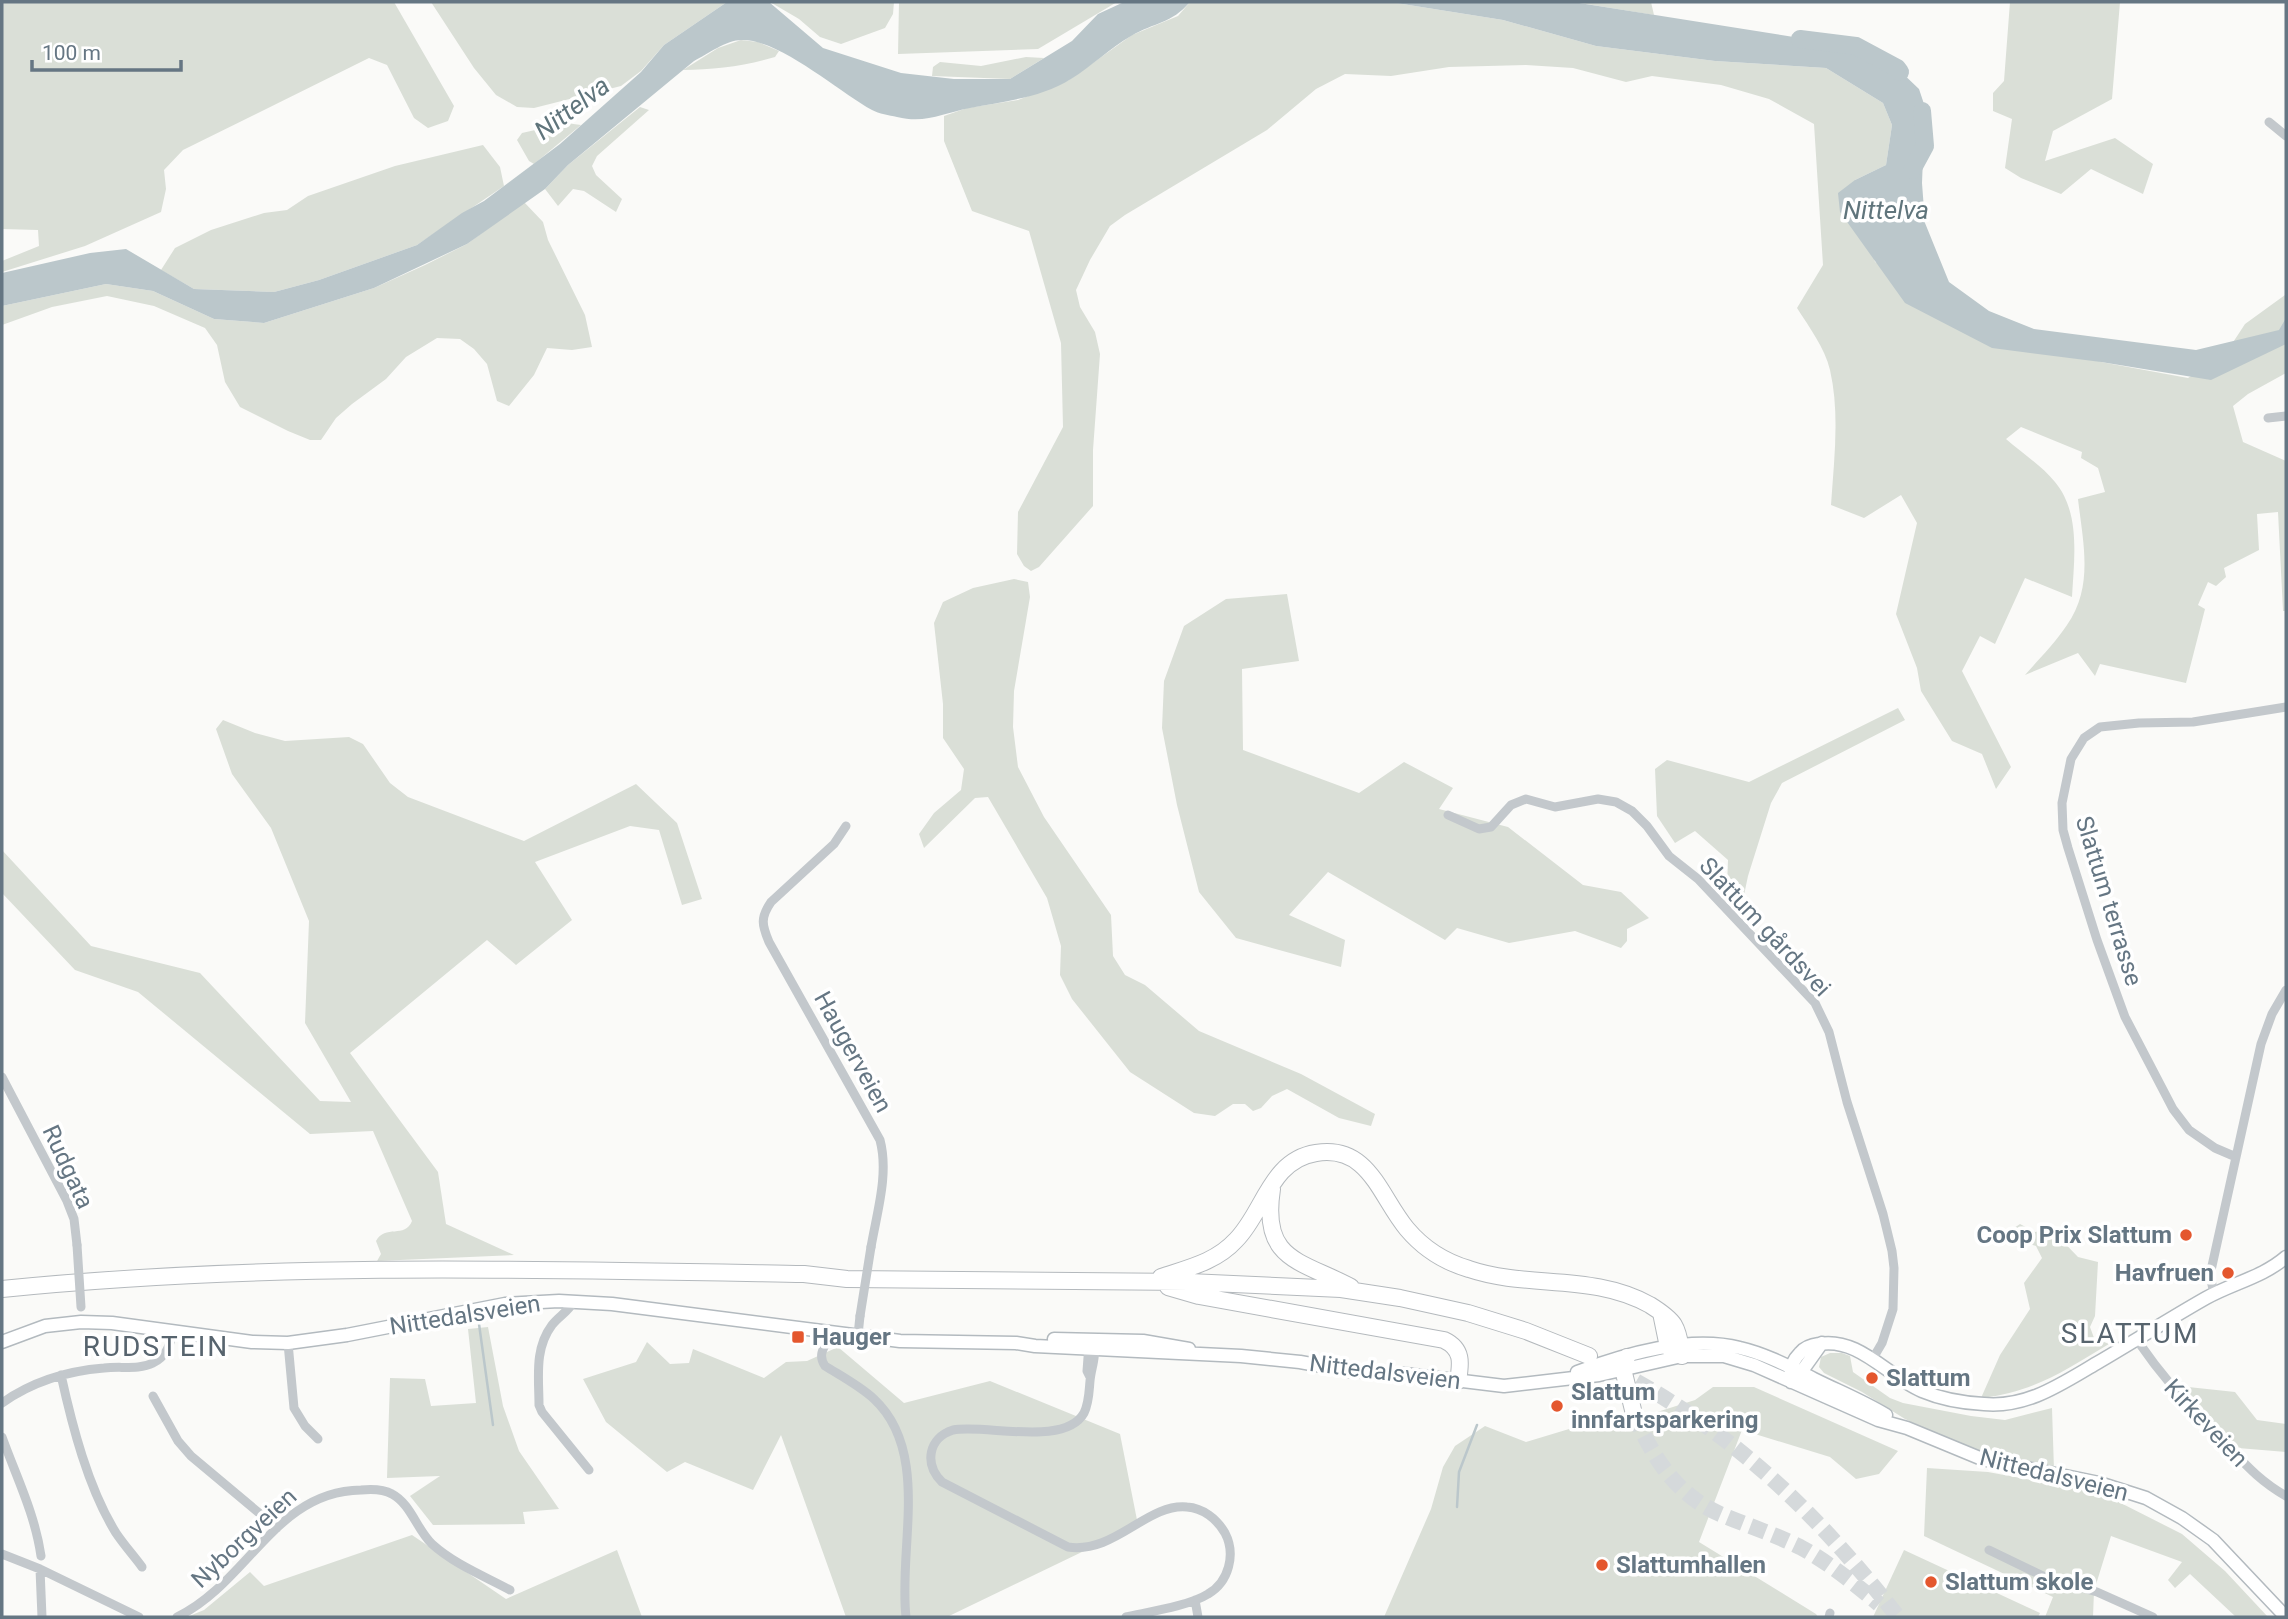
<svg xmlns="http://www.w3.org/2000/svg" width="2288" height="1619" viewBox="0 0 2288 1619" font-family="Roboto,sans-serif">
  <rect width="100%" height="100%" fill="#fafaf8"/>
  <path fill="#dadfd7" d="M2 2H394L454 106 448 121 428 128 414 118 387 65 369 58 183 150 164 170 166 189 161 212 85 246 2 272V261L39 246 38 230 2 229Z
    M431 2H727L664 45 641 71 621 86 534 108 517 107 496 95 474 68Z
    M770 2H894L893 14 885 28 841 44 820 37 799 19Z
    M899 2H1117L1038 49 898 54Z
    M1190 2H1390L1503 20 1596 46 1715 61 1826 68 1883 103 1892 125 1886 165 1855 180 1875 262 2101 362 2188 378 2226 353 2245 324 2285 295 2286 291V373L2248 394 2233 406 2243 442 2286 461V611H2283L2278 512 2257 514 2259 550 2224 568 2226 577 2216 586 2208 582 2198 605 2205 609 2186 683 2100 664 2095 676 2078 653 2025 675C2039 659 2055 643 2067 625 2094 586 2083 543 2078 499L2105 492 2098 468 2081 458 2082 452 2021 427 2006 439C2022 453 2042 466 2055 482 2081 513 2074 560 2072 597L2025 578 1995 644 1980 636 1962 671 2011 767 1996 789 1982 754 1952 741 1921 691 1917 668 1896 614 1917 523 1901 495 1864 518 1831 505C1834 460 1840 414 1830 370 1825 348 1809 327 1797 308L1823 265 1814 124 1769 99 1721 85 1652 76 1626 82 1573 68 1526 65 1449 67 1391 76 1345 74 1316 89 1267 130 1125 215 1110 226 1090 260 1076 290 1080 307 1095 332 1100 354 1093 450V506L1039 567 1031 571 1024 566 1017 554 1018 512 1063 427 1061 343 1029 231 972 211 944 141V116L967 108 1018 100 1069 80 1132 35 1178 16Z
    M1573 2H1651L1654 15 1574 2Z
    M2010 2H2120L2112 99 2053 131 2045 161 2115 138 2153 164 2143 194 2091 169 2061 194 2021 178 2005 168 2012 119 1993 111V93L2004 81Z
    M741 40 758 42 779 51 775 57C745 66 714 70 683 70L718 48Z
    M1026 57 1044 58 1010 79 932 76 933 67 940 62 981 66Z
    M640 107 649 110 597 156 592 166 596 175 622 199 616 212 584 191 573 189 558 206 545 189 568 165Z
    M566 123 581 125 534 164 529 161 517 140 522 133Z
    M483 145 500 167 504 186 417 245 319 280 274 292 194 289 161 270 175 248 211 230 264 213 287 210 308 196 395 166Z
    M524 202 543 222 548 240 585 315 592 347 572 350 547 348 534 375 509 406 497 401 487 364 474 349 460 339 437 338 406 357 386 379 352 404 336 418 321 440H310L288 431 240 407 225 382 217 345 205 328 154 306 107 296 52 307 2 325V306L106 284 153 291 214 319 264 323 374 288 425 265 467 244Z
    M1014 579 1028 582 1030 597 1014 691 1013 727 1018 767 1044 817 1111 915 1113 956 1125 975 1145 985 1199 1031 1301 1074 1375 1114 1371 1126 1339 1118 1287 1089 1272 1096 1261 1108 1253 1111 1245 1104H1233L1215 1116 1194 1113 1130 1072 1072 999 1060 975 1061 946 1047 898 988 797 975 798 924 848 919 834 934 813 961 790 964 769 943 738V704L934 623 943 602 973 588Z
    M1287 594 1299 661 1242 669 1243 750 1359 793 1404 762 1453 788 1439 809 1508 827 1583 885 1621 892 1649 918 1627 929V941L1621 948 1575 931 1509 943 1457 928 1445 940 1328 872 1289 915 1345 940 1341 967 1236 938 1199 892 1177 805 1162 728 1164 681 1184 626 1226 599Z
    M1898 708 1905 720 1782 783 1771 803 1748 876 1744 895 1748 913 1746 921 1720 894 1727 887 1728 860 1695 831 1675 843 1657 816 1655 769 1667 760 1749 782Z
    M223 720 255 733 285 741 349 737 363 744 390 783 408 797 524 841 636 784 677 823 702 899 682 905 659 830 630 826 535 862 572 920 516 965 487 940 350 1053 438 1172 446 1224 514 1255 377 1261 381 1254 376 1241C385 1224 405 1239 412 1221L373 1131 310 1134 138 992 75 970 2 893V850L91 946 200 973 320 1101 351 1102 305 1023 309 921 271 828 232 774 216 729Z
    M2020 1224 2035 1232 2051 1229 2078 1257 2098 1262 2095 1316 2090 1327 2094 1338 2109 1344C2064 1371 2034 1392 1981 1398L2000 1355 2030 1309 2024 1283 2042 1258 2036 1246 2015 1239 2011 1230Z
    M488 1327 503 1406 519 1451 559 1509 523 1512 525 1524 433 1525 410 1496 440 1476 387 1478 390 1378 425 1379 431 1406 476 1403 468 1329Z
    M647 1342 670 1364 689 1363 693 1349 764 1378 786 1362 807 1361 838 1347 904 1403 990 1381 1120 1434 1138 1525 947 1617H846L781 1435 753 1490 685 1462 667 1472 606 1422 583 1379 636 1362Z
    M1830 1353H1842L1850 1356 1853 1372 1890 1398 1903 1403 1971 1416 2005 1420 2052 1408 2054 1470 1965 1447 1905 1419 1862 1392 1824 1373 1819 1367 1821 1357Z
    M2179 1386 2235 1392 2257 1420 2286 1424V1452L2238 1448Z
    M1713 1387H1754L1898 1451 1879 1474 1856 1479 1830 1457 1742 1430 1699 1542 1816 1614 1818 1617H1384L1431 1509 1443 1467 1455 1446 1485 1426 1526 1442 1622 1413 1632 1420 1695 1400Z
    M1927 1468 1988 1472 2101 1493 2182 1534 2225 1571 2268 1617H2236L2190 1574 2175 1588 2168 1580 2182 1562 2111 1536 2094 1591 2093 1617H2045L2053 1597 1924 1536Z
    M412 1535 506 1599 617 1550 642 1617H187L204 1610 250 1572 264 1586Z
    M1904 1550 2040 1613 2038 1617H1873Z"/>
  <path fill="#bbc7cb" d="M727 2H769L823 48 901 73 954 79H1010L1072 41 1098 14 1124 2H1190C1171 24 1155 22 1131 36 1110 48 1092 66 1071 79 1041 98 1004 101 970 108 943 113 926 124 897 117 889 115 879 114 872 110 839 92 779 39 742 40 726 40 708 54 694 61L568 165 545 189 467 244 374 288 264 323 214 319 153 291 106 284 2 306V273L90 253 126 249 194 289 274 292 319 280 417 245 462 213 484 201 560 144 641 72 664 45Z
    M1390 2H1573L1857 47 1897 68 1919 89 1925 107 1922 183 1925 223 1949 282 1989 311 2034 329 2196 350 2279 330 2286 318V344L2211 380 2101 362 1992 348 1905 303 1840 212 1838 193 1855 180 1886 165 1892 125 1883 103 1826 68 1715 61 1596 46 1503 20Z"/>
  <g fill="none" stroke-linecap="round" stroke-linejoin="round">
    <path stroke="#bbc7cb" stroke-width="2.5" d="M479 1324 493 1425
      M1457 1507 1459 1472 1477 1425"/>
    <path stroke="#bbc7cb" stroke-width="18" d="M1800 39 1856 46 1897 68 1900 72
      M1912 170 1925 146 1922 111"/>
    <path stroke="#d5d9db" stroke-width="16" stroke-dasharray="16 8" stroke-linecap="butt" d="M1615 1370C1734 1432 1816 1512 1898 1617
      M1634 1414C1653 1457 1675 1494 1720 1514 1746 1525 1774 1534 1800 1547 1828 1562 1855 1584 1879 1604"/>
    <defs>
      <path id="secondary" d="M1054 1339 1143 1341 1189 1349
        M2 1342 45 1326 81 1322 112 1323 252 1342 288 1343 347 1335 505 1304 559 1301 612 1304 900 1341 1016 1343 1035 1346 1241 1356 1300 1362 1350 1371 1405 1374 1504 1386 1599 1375 1682 1356H1724L1754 1365 1878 1420 1907 1428 1982 1459 2099 1483 2146 1498 2182 1518 2213 1540 2286 1617
        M1577 1372C1625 1354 1689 1335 1740 1348 1766 1354 1790 1367 1814 1379 1838 1391 1863 1401 1886 1415
        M1797 1378 1822 1343
        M1791 1382C1789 1371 1792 1361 1800 1353 1805 1347 1811 1345 1819 1344 1859 1337 1887 1376 1922 1391 1941 1399 1964 1403 1984 1404 2027 1408 2061 1384 2097 1363 2133 1342 2169 1319 2206 1298 2233 1283 2263 1277 2286 1257"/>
      <path id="highway" d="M1272 1189C1261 1261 1300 1260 1351 1287
        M1161 1277C1188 1268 1216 1262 1236 1240 1264 1212 1270 1160 1316 1153 1369 1144 1380 1197 1407 1229 1423 1248 1445 1262 1469 1269 1528 1289 1593 1273 1650 1305 1658 1310 1669 1317 1674 1325 1680 1335 1680 1346 1682 1356
        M1168 1287 1199 1296 1444 1340C1463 1349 1461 1363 1458 1381
        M2 1289C269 1262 536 1269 804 1274L847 1279 1189 1282 1341 1289 1400 1298 1468 1313 1526 1331 1589 1356
        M1661 1313 1668 1347 1682 1356
        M1627 1357 1623 1369 1634 1414"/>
    </defs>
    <use href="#secondary" stroke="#b3babf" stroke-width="15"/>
    <use href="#highway" stroke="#b4b9bd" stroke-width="18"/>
    <path stroke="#c3c8cc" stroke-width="9" d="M2269 122 2286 136
      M2268 418 2286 416
      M1448 815 1479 829 1491 827 1511 805 1526 799 1555 807 1598 799 1616 802 1632 811 1647 826 1669 856 1698 879 1815 1003 1829 1032 1847 1102 1883 1214 1892 1251 1894 1268 1893 1309 1882 1343 1872 1360
      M846 826 834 844 771 902C760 918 762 925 769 942L880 1140C889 1174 877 1212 871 1247
      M2 1077 67 1201 74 1219 77 1245
      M2236 1157 2215 1148 2189 1130 2173 1109 2125 1017 2097 940 2068 848 2063 830 2062 803 2071 759 2084 738 2100 727 2139 723 2193 722 2286 707
      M2214 1294 2210 1275 2261 1044 2272 1014 2286 990
      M574 1301C568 1312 559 1316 552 1325 534 1349 539 1378 539 1405L542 1412 589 1470
      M832 1332C827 1344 816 1353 825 1366 841 1376 860 1386 874 1399 931 1452 898 1549 906 1617
      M858 1335 860 1316
      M2137 1340C2161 1375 2187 1405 2217 1435 2241 1459 2256 1479 2286 1496
      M288 1343 294 1408 305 1426 318 1439
      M1093 1343C1097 1357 1091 1368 1090 1381 1089 1392 1089 1403 1084 1413 1065 1447 986 1424 953 1430 928 1438 924 1464 942 1482L1068 1547C1115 1554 1147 1503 1187 1507 1203 1508 1217 1519 1225 1533 1236 1554 1229 1582 1208 1594 1189 1606 1148 1612 1126 1617
      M1089 1344 1087 1371 1090 1377
      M61 1375C72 1425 88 1488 116 1533 124 1545 134 1556 142 1567
      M153 1396 178 1441 191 1456 277 1528
      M2 1403C33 1381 67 1371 104 1368 120 1366 139 1370 153 1363 166 1357 170 1345 173 1332
      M2 1437C16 1476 35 1514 41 1556
      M1989 1550 2045 1577 2097 1592 2153 1617
      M2 1554 40 1569 139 1617
      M40 1569 42 1617
      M1195 1600 1198 1617
      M177 1617C248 1583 275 1491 361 1490 371 1489 383 1489 392 1494 411 1504 417 1530 432 1544 454 1564 484 1576 510 1590
      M1829 1617 1830 1613"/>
    <use href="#secondary" stroke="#fff" stroke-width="12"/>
    <use href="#highway" stroke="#fff" stroke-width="16"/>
    <path stroke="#c3c8cc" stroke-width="9" d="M77 1245 81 1307
      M860 1316 871 1247"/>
  </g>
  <g fill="#e4572e" stroke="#fff" stroke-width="2.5">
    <circle cx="2186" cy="1235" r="7"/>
    <circle cx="2228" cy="1273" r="7"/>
    <rect x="791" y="1330" width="14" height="14" rx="3.5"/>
    <circle cx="1872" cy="1378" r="7"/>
    <circle cx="1557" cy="1406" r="7"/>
    <circle cx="1602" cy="1565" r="7"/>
    <circle cx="1931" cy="1582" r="7"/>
  </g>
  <g text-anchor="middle" stroke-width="7" stroke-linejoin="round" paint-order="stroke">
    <g font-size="24" fill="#657683" stroke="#fff">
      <text transform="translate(2109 901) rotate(73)" y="8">Slattum terrasse</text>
      <text transform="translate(1765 927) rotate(47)" y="8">Slattum gårdsvei</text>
      <text transform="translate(853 1052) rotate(61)" y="8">Haugerveien</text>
      <text transform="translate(68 1167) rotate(65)" y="8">Rudgata</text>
      <text transform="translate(465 1315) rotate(-9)" y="8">Nittedalsveien</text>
      <text transform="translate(1385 1372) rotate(7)" y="8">Nittedalsveien</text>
      <text transform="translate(2206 1423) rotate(47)" y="8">Kirkeveien</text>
      <text transform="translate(2054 1475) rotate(14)" y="8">Nittedalsveien</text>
      <text transform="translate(244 1538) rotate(-43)" y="8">Nyborgveien</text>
    </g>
    <g font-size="24" font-weight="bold" fill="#657683" stroke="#fff" text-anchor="start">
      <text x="2172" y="1243" text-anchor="end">Coop Prix Slattum</text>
      <text x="2214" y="1281" text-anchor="end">Havfruen</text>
      <text x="812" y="1345">Hauger</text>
      <text x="1886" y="1386">Slattum</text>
      <text x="1571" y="1400">Slattum<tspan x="1571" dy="28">innfartsparkering</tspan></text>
      <text x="1616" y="1573">Slattumhallen</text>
      <text x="1945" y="1590">Slattum skole</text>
    </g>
    <g font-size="26" font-style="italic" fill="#60757c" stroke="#fff">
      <text transform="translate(572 108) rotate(-37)" y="9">Nittelva</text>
      <text x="1886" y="219">Nittelva</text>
    </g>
    <g font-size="28" letter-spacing="2" fill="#57646e" stroke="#fff">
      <text x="2130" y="1343">SLATTUM</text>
      <text x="156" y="1356">RUDSTEIN</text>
    </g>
  </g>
  <rect width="2288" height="1619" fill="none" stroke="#657683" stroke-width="7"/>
  <path d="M32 60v10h149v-10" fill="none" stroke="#657683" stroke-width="3.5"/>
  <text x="42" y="60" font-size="21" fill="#657683" stroke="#ffffff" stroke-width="5" paint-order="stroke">100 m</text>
</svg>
